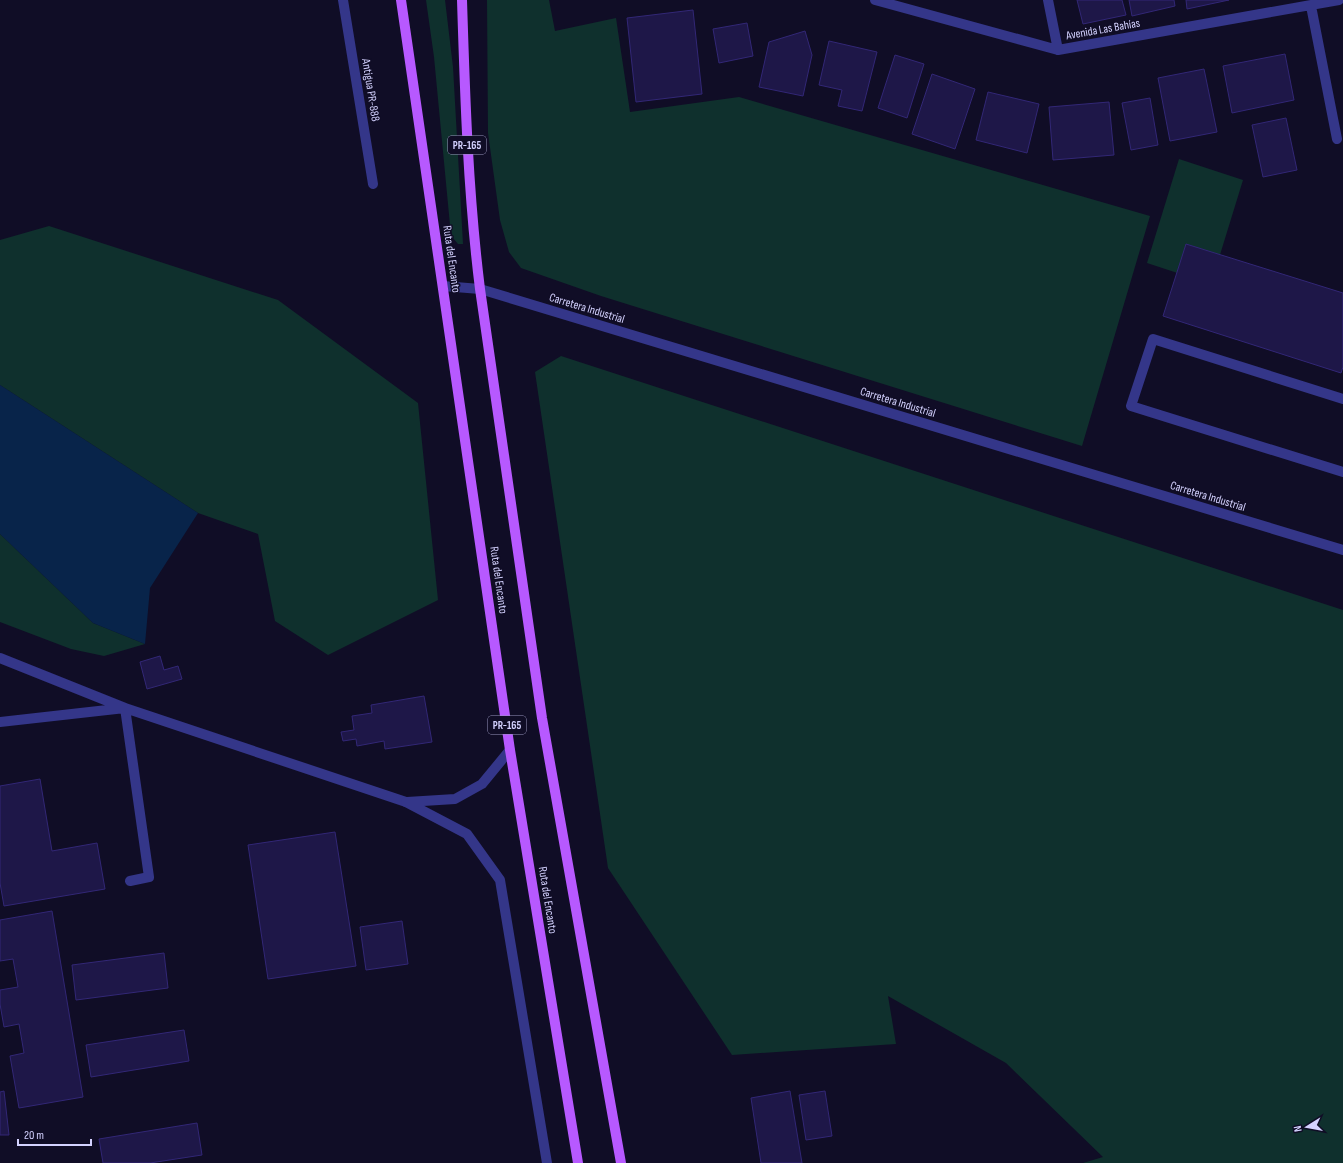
<svg xmlns="http://www.w3.org/2000/svg" width="1343" height="1163" viewBox="0 0 1343 1163" font-family="'Sofia Sans Condensed',sans-serif">
  <rect width="100%" height="100%" fill="#100d26"/>
  <path fill="#0f302d" d="M426 0H445L453 67 463 244H458L453 238 450 225 434 57Z
    M487 0H549L555 31 616 18 630 112 739 97 1150 216 1082 446 601 296 521 268 509 252 500 220 488 133Z
    M1179 159 1243 180 1211 284 1147 263Z
    M49 226 278 300 418 403 438 600 328 655 275 621 258 534 198 513 0 385V240Z
    M561 356 1343 610V1163H1083L1103 1157 1006 1063 888 996 896 1044 732 1055 608 868 535 372Z
    M0 534 93 623 145 644 104 656 71 649 0 622Z"/>
  <path fill="#08244a" d="M0 385 198 513 150 588 145 644 93 623 0 534Z"/>
  <path fill="#1e1748" stroke="#322776" d="M1077 0H1122L1126 15 1083 24Z
    M1129 0H1174L1175 6 1132 16Z
    M1186 0H1229L1187 9Z
    M693 10 702 94 636 102 627 18Z
    M747 23 753 56 719 63 713 29Z
    M805 31 812 55 803 96 759 87 769 42Z
    M829 41 877 52 862 111 838 106 842 90 819 85Z
    M1285 54 1294 100 1232 113 1223 66Z
    M895 55 924 64 907 118 878 108Z
    M1204 69 1217 132 1170 141 1158 78Z
    M932 74 975 89 955 149 912 134Z
    M988 92 1039 104 1027 153 976 140Z
    M1150 98 1158 145 1131 150 1122 103Z
    M1109 102 1114 155 1053 160 1049 107Z
    M1286 118 1297 170 1263 177 1252 125Z
    M1186 244 1343 293V367L1341 373 1163 316Z
    M160 656 164 670 178 666 182 679 147 689 140 662Z
    M424 696 432 742 385 749 384 741 357 746 356 739 343 741 341 732 354 730 352 716 372 713 371 705Z
    M40 779 52 851 97 843 105 889 4 906 0 883V786Z
    M335 832 356 966 268 979 248 845Z
    M52 911 83 1097 19 1108 10 1056 24 1053 19 1024 4 1027 0 1004V990L18 987 13 959 0 961V920Z
    M402 921 408 964 366 970 360 927Z
    M164 953 168 988 76 1000 72 965Z
    M184 1030 189 1061 91 1077 86 1045Z
    M4 1091 9 1135H0V1092Z
    M790 1091 802 1163H761L751 1098Z
    M825 1091 832 1136 806 1140 799 1095Z
    M197 1123 202 1155 150 1163H103L99 1139Z"/>
  <g fill="none" stroke-linecap="round" stroke-linejoin="round">
    <path stroke="#343689" stroke-width="10" d="M1343 399 1153 339 1131 406 1343 472
      M0 658 125 708 149 877 130 881
      M0 722 125 708 406 802"/>
    <path stroke="#343689" stroke-width="10" d="M343 0 373 184
      M875 0 1058 50 1339 0
      M1048 0 1058 50
      M1311 6 1337 139
      M406 802 467 834 500 880 547 1163
      M407 802 455 799 482 784 510 750"/>
    <path stroke="#343689" stroke-width="10" d="M443 286 480 289 1343 550"/>
    <path stroke="#b759ff" stroke-width="10" d="M401 0 510 750 578 1163
      M462 0C465 97 468 193 480 289L542 718 621 1163"/>
  </g>
  <g text-anchor="middle" stroke-width="3" stroke-linejoin="round" paint-order="stroke">
    <g fill="#100d26" stroke="#9997be" stroke-width="1">
      <rect x="448" y="136" width="38" height="18" rx="3"/>
      <rect x="488" y="716" width="38" height="18" rx="3"/>
    </g>
    <g font-size="11" font-weight="bold" fill="#d4d2ff">
      <text x="467" y="149">PR-165</text>
      <text x="507" y="729">PR-165</text>
    </g>
    <g font-size="12" fill="#d4d2ff" stroke="#100d26">
      <text transform="translate(1103 29) rotate(-10)" y="4">Avenida Las Bahías</text>
      <text transform="translate(371 90) rotate(81)" y="4">Antigua PR-888</text>
      <text transform="translate(452 259) rotate(82)" y="4">Ruta del Encanto</text>
      <text transform="translate(587 308) rotate(17)" y="4">Carretera Industrial</text>
      <text transform="translate(898 402) rotate(17)" y="4">Carretera Industrial</text>
      <text transform="translate(1208 496) rotate(17)" y="4">Carretera Industrial</text>
      <text transform="translate(499 580) rotate(82)" y="4">Ruta del Encanto</text>
      <text transform="translate(548 900) rotate(81)" y="4">Ruta del Encanto</text>
    </g>
  </g>
  <g transform="translate(1307 1127) rotate(259)" stroke="#100d26" stroke-width="3" paint-order="stroke">
  <path d="M0-3L7 15L0 10L-7 15Z" fill="#d4d2ff"/>
  <text y="-6" font-size="11" font-weight="bold" text-anchor="middle" fill="#d4d2ff">N</text>
  </g>
  <path d="M18 1139v6h73v-6" fill="none" stroke="#d4d2ff" stroke-width="2"/>
  <text x="24" y="1139" font-size="12" fill="#d4d2ff" stroke="#100d26" stroke-width="3" paint-order="stroke">20 m</text>
</svg>
